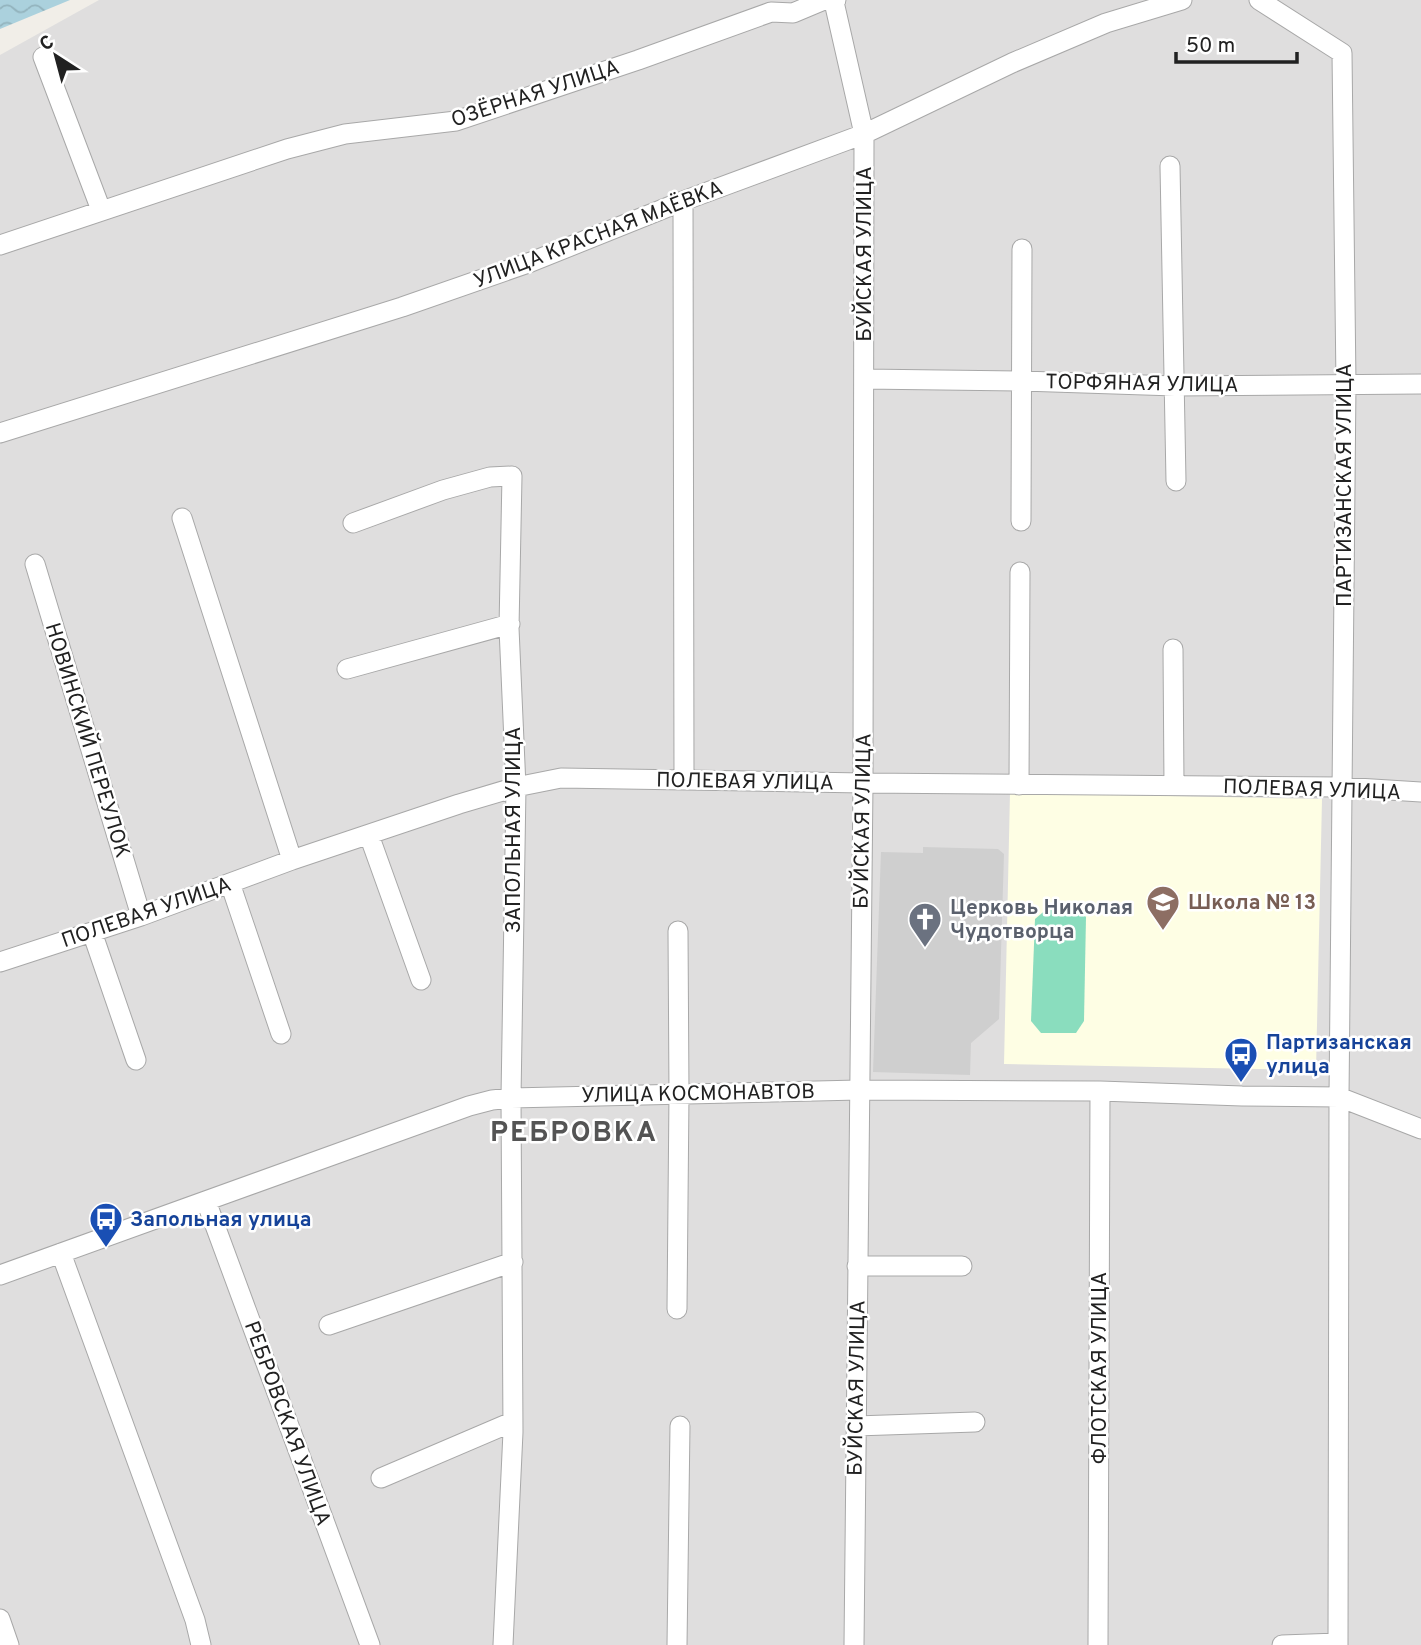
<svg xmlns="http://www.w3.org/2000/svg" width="1421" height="1645" viewBox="0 0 1421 1645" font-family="Overpass,sans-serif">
  <defs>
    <pattern id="water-waves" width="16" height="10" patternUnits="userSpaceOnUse" patternTransform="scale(1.75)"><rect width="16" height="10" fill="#abd1dd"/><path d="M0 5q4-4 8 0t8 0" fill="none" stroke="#93b3bd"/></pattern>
  </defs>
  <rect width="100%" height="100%" fill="#f1eee8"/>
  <path fill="#dfdede" d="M99 0H1421V1645H0V55Z"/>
  <path fill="#fefee4" d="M1010 793 1322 799 1316 1070 1004 1064Z"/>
  <path fill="#cfcfcf" d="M923 847 998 849 1004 854 999 1019 971 1043 970 1075 873 1072 881 852 923 853Z"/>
  <path fill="#8addbe" d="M1048 908 1076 909 1086 917 1084 1021 1076 1033H1041L1031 1021 1035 919Z"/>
  <path fill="url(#water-waves)" d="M0 0H70L0 29Z"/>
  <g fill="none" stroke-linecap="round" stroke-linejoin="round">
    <defs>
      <path id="minor" d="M836 0 834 2 864 134 863 783 854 1645
        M1259 0 1342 53 1346 384 1339 1097 1338 1645
        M43 57 101 210
        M1170 166 1176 481
        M683 201 684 780
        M0 245 287 149 345 134 456 121 638 60 771 12 793 13 824 0
        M864 379 1022 381 1175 386 1421 384
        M0 433 402 307 531 262 683 201 864 134 1012 63 1106 23 1182 0
        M182 518 292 860
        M1021 521 1022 249
        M353 523 443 490 490 477 512 476 509 628 516 787 511 1098 513 1432 503 1645
        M35 564 141 916
        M1173 649 1174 786
        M347 669 510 624
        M1019 785 1020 572
        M369 835 421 980
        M230 883 281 1034
        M92 932 136 1060
        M0 962 141 916 292 860 459 804 516 787 561 778 863 783 1341 787 1421 792
        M206 1201 370 1645
        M61 1253 195 1620 201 1645
        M857 1266H962
        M0 1275 469 1106 492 1100 511 1098 859 1090 1100 1091 1242 1096 1339 1097 1421 1129
        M677 1309 679 1094 678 931
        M329 1325 513 1262
        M856 1426 975 1422
        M381 1478 512 1422
        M0 1619 9 1645
        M677 1645 680 1426
        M1098 1645 1100 1091
        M1282 1645 1338 1643"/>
    </defs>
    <use href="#minor" stroke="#a8a8a8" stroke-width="21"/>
    <use href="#minor" stroke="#fff" stroke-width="19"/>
  </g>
  <defs>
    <symbol id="school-pin" viewBox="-11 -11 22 30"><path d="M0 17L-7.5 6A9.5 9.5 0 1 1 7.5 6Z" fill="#8d6e63" stroke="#fff"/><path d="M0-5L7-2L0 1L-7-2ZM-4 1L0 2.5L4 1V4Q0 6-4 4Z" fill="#fff"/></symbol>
    <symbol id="church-pin" viewBox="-11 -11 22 30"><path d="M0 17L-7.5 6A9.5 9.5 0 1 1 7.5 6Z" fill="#6b7280" stroke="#fff"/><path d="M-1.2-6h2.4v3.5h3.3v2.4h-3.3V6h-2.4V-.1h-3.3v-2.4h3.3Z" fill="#fff"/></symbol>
    <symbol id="bus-pin" viewBox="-11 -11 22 30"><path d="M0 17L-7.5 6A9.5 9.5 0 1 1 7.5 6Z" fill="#1a4fb4" stroke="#fff"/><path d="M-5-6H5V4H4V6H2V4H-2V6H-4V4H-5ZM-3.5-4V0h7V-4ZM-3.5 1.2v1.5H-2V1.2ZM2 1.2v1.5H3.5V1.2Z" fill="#fff"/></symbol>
  </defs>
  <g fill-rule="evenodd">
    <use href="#school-pin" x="1144" y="883" width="38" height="52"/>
    <use href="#church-pin" x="906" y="900" width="38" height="52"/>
    <use href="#bus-pin" x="1222" y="1035" width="38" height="52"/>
    <use href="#bus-pin" x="87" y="1200" width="38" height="52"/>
  </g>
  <g text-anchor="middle" stroke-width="5" stroke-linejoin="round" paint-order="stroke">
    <g font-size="21" fill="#212121" stroke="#fff">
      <text transform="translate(535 93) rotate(-18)" y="7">ОЗЁРНАЯ УЛИЦА</text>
      <text transform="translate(598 234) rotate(-21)" y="7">УЛИЦА КРАСНАЯ МАЁВКА</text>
      <text transform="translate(864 254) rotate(-90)" y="7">БУЙСКАЯ УЛИЦА</text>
      <text transform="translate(1142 383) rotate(1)" y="7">ТОРФЯНАЯ УЛИЦА</text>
      <text transform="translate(1344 485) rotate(-90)" y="7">ПАРТИЗАНСКАЯ УЛИЦА</text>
      <text transform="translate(88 740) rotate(73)" y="7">НОВИНСКИЙ ПЕРЕУЛОК</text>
      <text transform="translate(745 781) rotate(1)" y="7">ПОЛЕВАЯ УЛИЦА</text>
      <text transform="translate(1312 789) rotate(2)" y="7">ПОЛЕВАЯ УЛИЦА</text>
      <text transform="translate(862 821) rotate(-89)" y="7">БУЙСКАЯ УЛИЦА</text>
      <text transform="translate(513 830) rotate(-90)" y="7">ЗАПОЛЬНАЯ УЛИЦА</text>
      <text transform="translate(146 912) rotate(-19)" y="7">ПОЛЕВАЯ УЛИЦА</text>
      <text transform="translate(698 1093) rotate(-1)" y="7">УЛИЦА КОСМОНАВТОВ</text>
      <text transform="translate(1099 1368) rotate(-90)" y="7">ФЛОТСКАЯ УЛИЦА</text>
      <text transform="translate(856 1388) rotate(-89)" y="7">БУЙСКАЯ УЛИЦА</text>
      <text transform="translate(288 1423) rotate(70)" y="7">РЕБРОВСКАЯ УЛИЦА</text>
    </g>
    <g font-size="21" font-weight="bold" fill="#785e54" stroke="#fff" text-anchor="start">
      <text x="1188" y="909">Школа № 13</text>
    </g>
    <g font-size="21" font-weight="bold" fill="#5b616d" stroke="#fff" text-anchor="start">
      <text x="950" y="914">Церковь Николая<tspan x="950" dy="24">Чудотворца</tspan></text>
    </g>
    <g font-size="21" font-weight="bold" fill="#164399" stroke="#fff" text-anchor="start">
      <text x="1266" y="1049">Партизанская<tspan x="1266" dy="24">улица</tspan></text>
      <text x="130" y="1226">Запольная улица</text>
    </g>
    <g font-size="28" font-weight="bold" letter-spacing="2" fill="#545454" stroke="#fff">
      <text x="574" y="1141">РЕБРОВКА</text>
    </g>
  </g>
  <g transform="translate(56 56) rotate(324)" stroke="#ffffff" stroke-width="5" paint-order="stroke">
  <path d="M0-5L12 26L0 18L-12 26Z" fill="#212121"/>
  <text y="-10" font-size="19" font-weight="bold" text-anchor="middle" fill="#212121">С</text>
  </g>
  <path d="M1176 52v10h121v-10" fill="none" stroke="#212121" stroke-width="3.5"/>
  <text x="1186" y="52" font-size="21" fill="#212121" stroke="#ffffff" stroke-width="5" paint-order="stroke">50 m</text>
</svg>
